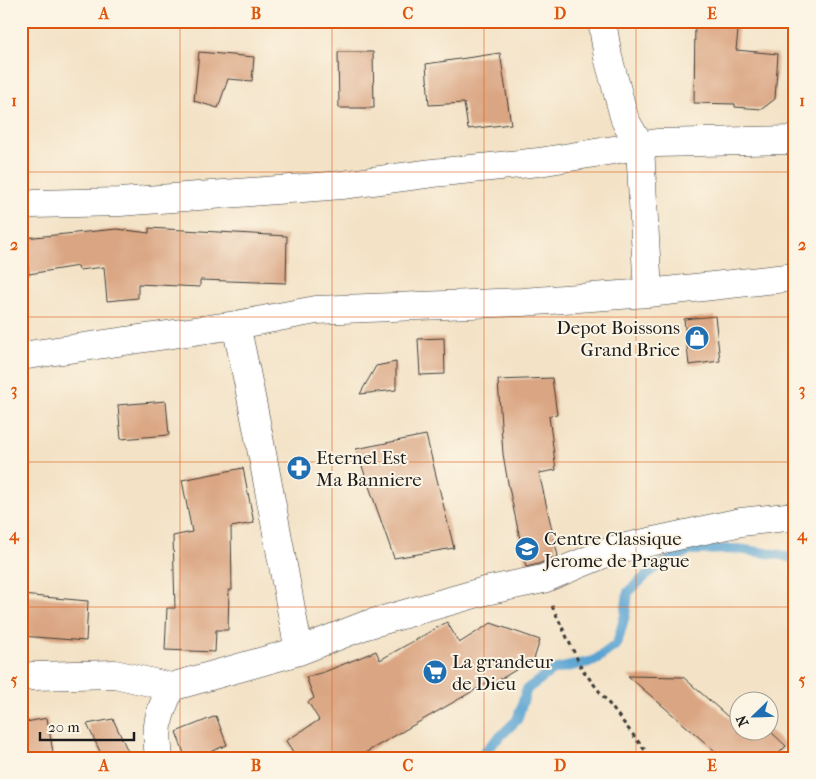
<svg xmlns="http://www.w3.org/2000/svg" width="816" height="779" viewBox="0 0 816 779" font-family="'IM FELL French Canon',serif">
  <rect width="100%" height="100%" fill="#fcf5e5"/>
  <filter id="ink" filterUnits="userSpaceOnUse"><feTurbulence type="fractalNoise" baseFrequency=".02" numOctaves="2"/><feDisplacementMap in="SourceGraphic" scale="10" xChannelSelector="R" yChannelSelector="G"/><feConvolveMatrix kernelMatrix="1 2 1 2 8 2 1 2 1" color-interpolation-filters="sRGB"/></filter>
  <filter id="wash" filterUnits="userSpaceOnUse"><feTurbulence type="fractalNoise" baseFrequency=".0096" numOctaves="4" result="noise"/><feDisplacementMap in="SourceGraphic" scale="20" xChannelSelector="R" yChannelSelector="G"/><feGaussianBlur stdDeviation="1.12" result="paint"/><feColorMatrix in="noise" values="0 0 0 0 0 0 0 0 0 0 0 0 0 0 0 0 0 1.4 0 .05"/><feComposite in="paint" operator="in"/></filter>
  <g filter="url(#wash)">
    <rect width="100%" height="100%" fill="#f3e2c6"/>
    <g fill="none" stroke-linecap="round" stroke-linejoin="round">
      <path stroke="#59a3d1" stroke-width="10" d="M481 758 484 752 517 720 527 689 553 670 594 661 617 644 625 615 628 592 652 570 689 550 737 549 781 555 795 559"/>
    </g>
    <g id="blocks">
      <path fill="#daa582" d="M695 21H739L736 50 778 54 775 99 762 109 735 107V104L694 103Z
        M199 52 254 57 252 81 228 79 218 108 194 101Z
        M338 52H373L374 108H339Z
        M500 53 511 124 468 129 464 103 429 105 426 64Z
        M149 228 287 236 286 283 200 280V287L138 284V298L107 301 104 267 79 270 78 266 29 274 24 238 117 229 149 233Z
        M715 316 720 361 689 365 684 319Z
        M444 338 445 374 420 375 418 339Z
        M396 362V390L360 394 376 366Z
        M552 378 557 415 549 416 556 470 539 473 558 556 538 564 526 567 508 483 503 454 498 380Z
        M166 401 169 435 121 439 118 405Z
        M426 435 454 548 394 558 356 449Z
        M243 468 254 523 231 527 232 590H229L228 630H216L215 652 165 650 167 608H175L173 536 192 532 182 480Z
        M21 595 88 601 86 641 21 636Z
        M447 622 459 643 491 623 540 640 534 659 489 686 487 683 356 758H297L286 741 319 720 308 702 314 698 306 677 324 672 376 651 380 660Z
        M628 676 683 677 735 723 738 713V732H768V729L786 746 774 758H723Z
        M216 716 227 745 195 758H186L176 732Z
        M47 718 53 752 50 753 51 758H24L21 743V723Z
        M113 719 131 758H103L87 724Z"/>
    </g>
  </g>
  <g filter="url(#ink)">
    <use href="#blocks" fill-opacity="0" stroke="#3c3a36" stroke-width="1"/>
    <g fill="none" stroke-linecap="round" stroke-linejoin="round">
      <defs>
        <path id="minor" d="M602 21 608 57 625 120 640 146 648 293
          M21 206 34 204 120 202 342 185 433 173 539 162 657 143 795 140
          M21 356 236 325 316 310 522 302 648 293 795 277
          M299 651 366 625 485 591 543 579 613 550 741 522 795 516
          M21 677 34 676 115 674 171 687
          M159 758C155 725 158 716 171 687L299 651C278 542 260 433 236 325"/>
      </defs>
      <use href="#minor" stroke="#3c3a36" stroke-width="29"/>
      <path stroke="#3c3a36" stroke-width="3" stroke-dasharray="4 4" stroke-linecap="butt" d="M552 606 582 669 651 758"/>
      <use href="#minor" stroke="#fff" stroke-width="28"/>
    </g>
  </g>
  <path fill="none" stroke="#de560d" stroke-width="1" stroke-opacity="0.55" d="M180 21V758M332 21V758M484 21V758M636 21V758M21 172H795M21 317H795M21 462H795M21 607H795"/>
  <defs>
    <symbol id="shop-disc" viewBox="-11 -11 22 22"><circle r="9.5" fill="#1f6fb2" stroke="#fcf5e5"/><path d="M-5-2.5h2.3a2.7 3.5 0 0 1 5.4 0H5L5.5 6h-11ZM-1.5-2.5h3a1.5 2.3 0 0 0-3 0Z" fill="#fff"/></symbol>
    <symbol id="pharmacy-disc" viewBox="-11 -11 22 22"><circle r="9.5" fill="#1f6fb2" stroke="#fcf5e5"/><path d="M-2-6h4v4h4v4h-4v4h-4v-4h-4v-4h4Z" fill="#fff"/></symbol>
    <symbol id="school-disc" viewBox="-11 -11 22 22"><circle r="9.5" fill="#1f6fb2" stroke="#fcf5e5"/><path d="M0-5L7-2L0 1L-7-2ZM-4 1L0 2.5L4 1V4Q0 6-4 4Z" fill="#fff"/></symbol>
    <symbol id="supermarket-disc" viewBox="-11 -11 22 22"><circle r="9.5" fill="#1f6fb2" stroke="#fcf5e5"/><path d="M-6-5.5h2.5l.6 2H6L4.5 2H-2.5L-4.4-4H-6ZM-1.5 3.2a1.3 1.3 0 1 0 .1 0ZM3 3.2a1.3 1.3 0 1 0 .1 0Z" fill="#fff"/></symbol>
  </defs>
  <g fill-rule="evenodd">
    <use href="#shop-disc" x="683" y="324" width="28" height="28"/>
    <use href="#pharmacy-disc" x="285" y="454" width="28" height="28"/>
    <use href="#school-disc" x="513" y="535" width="28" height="28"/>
    <use href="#supermarket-disc" x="421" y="658" width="28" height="28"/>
  </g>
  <g text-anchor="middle" stroke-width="4" stroke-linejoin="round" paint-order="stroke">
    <g font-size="19" fill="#1c1c1c" stroke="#fcf5e5" text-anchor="start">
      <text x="680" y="334" text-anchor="end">Depot Boissons<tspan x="680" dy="22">Grand Brice</tspan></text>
      <text x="316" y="464">Eternel Est<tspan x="316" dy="22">Ma Banniere</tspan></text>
      <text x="544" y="545">Centre Classique<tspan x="544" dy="22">Jerome de Prague</tspan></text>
      <text x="452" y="668">La grandeur<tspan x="452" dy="22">de Dieu</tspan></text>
    </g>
  </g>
  <rect width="816" height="779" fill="none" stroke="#fcf5e5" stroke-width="55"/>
  <g transform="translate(754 716) rotate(247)"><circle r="24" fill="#fcf5e5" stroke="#a29e95"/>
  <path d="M0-4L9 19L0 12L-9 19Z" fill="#1f6fb2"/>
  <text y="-8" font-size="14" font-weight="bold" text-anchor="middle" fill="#1c1c1c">N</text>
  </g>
  <path d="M40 732v8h94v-8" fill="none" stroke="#1c1c1c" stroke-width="2.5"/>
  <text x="48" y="732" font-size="15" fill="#1c1c1c" stroke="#fcf5e5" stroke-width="4" paint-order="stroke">20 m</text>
  <rect x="28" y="28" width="760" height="724" fill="none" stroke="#de560d" stroke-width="2"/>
  <g font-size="16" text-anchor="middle" font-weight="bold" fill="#de560d">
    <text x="104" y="19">A</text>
    <text x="256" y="19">B</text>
    <text x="408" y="19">C</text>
    <text x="560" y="19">D</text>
    <text x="712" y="19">E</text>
    <text x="14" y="106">1</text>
    <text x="802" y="106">1</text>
    <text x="14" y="250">2</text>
    <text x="802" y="250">2</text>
    <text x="14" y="395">3</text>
    <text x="802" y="395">3</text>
    <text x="14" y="540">4</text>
    <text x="802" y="540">4</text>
    <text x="14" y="685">5</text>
    <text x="802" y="685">5</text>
    <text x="104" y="771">A</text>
    <text x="256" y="771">B</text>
    <text x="408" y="771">C</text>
    <text x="560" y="771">D</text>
    <text x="712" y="771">E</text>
  </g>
</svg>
